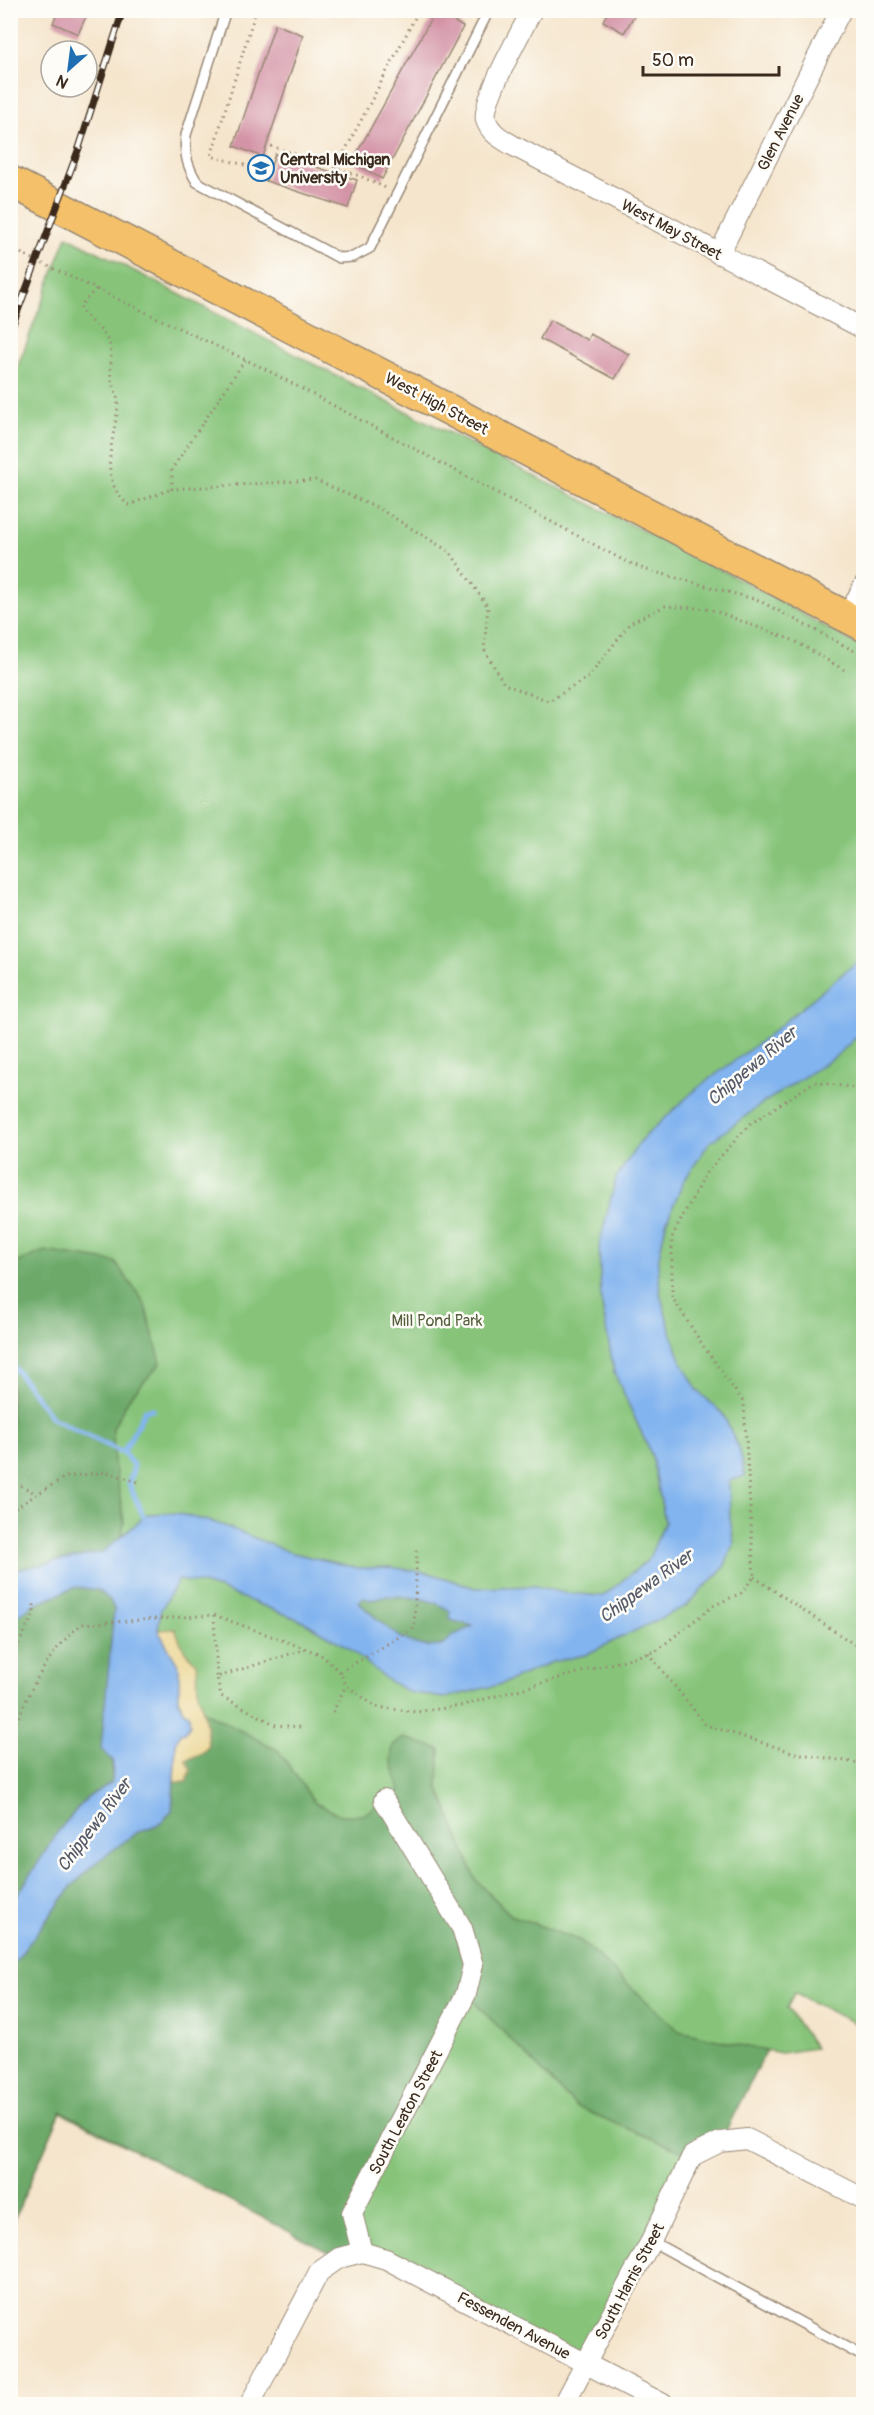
<svg xmlns="http://www.w3.org/2000/svg" width="874" height="2415" viewBox="0 0 874 2415" font-family="Pangolin,sans-serif">
  <rect width="100%" height="100%" fill="#fdfcf7"/>
  <filter id="ink" filterUnits="userSpaceOnUse"><feTurbulence type="fractalNoise" baseFrequency=".0167" numOctaves="2"/><feDisplacementMap in="SourceGraphic" scale="12" xChannelSelector="R" yChannelSelector="G"/><feConvolveMatrix kernelMatrix="1 2 1 2 8 2 1 2 1" color-interpolation-filters="sRGB"/></filter>
  <filter id="wash" filterUnits="userSpaceOnUse"><feTurbulence type="fractalNoise" baseFrequency=".008" numOctaves="4" result="noise"/><feDisplacementMap in="SourceGraphic" scale="24" xChannelSelector="R" yChannelSelector="G"/><feGaussianBlur stdDeviation="1.35" result="paint"/><feColorMatrix in="noise" values="0 0 0 0 0 0 0 0 0 0 0 0 0 0 0 0 0 1.4 0 .05"/><feComposite in="paint" operator="in"/></filter>
  <g filter="url(#wash)">
    <rect width="100%" height="100%" fill="#f5e5cc"/>
    <path fill="#87c47a" stroke="#61774c" stroke-width="1.5" d="M67 236 354 385 751 585 863 648 864 2028 794 1993 787 2008 815 2048 781 2053 766 2050 720 2142 692 2156 585 2363 386 2259 339 2257 61 2112 11 2226 10 387Z"/>
    <path fill="#6daa6a" stroke="#546a44" stroke-width="1.5" d="M45 1251 115 1262 144 1302 161 1363 130 1397 113 1428 114 1461 124 1521 122 1536 103 1552 11 1571V1265Z
      M76 1587 98 1590 110 1600 114 1609 110 1653 112 1782 87 1798 59 1830 11 1905V1621L34 1604Z
      M382 1596C404 1596 432 1597 451 1611L450 1620 474 1626C462 1630 454 1641 442 1645 412 1657 378 1619 358 1602L363 1598 373 1600Z
      M203 1711 278 1750 315 1803 340 1815H363L400 1790 391 1760 393 1745 404 1738 440 1749 438 1786 476 1880 511 1915 581 1941 679 2031 766 2051 720 2142 692 2156 577 2107 466 1994 352 2213 362 2252 339 2258 61 2111 11 2226V1967L72 1886 94 1864 136 1833 161 1823 172 1810 174 1782H186V1760L203 1753 208 1746Z"/>
    <path fill="#eeda9e" stroke="#94825e" stroke-width="1.5" d="M175 1629 184 1650 195 1662 197 1668 198 1693 205 1718 208 1746 203 1753 186 1760 191 1770 186 1782H174L176 1743 180 1733 183 1711 158 1630Z"/>
    <path fill="#82b4ef" stroke="#5e6f86" stroke-width="1.5" fill-rule="evenodd" d="M863 957V1031L835 1057 763 1103 709 1143 683 1182 666 1223 658 1262 660 1294 670 1329 682 1363 698 1391 723 1414 740 1451 745 1476 729 1481 730 1518 734 1544 724 1567 686 1606 585 1655 552 1662 502 1684 444 1698 408 1692 386 1679 349 1648 303 1621 219 1589 199 1583 178 1580 161 1610 158 1630 179 1667V1702L183 1711 189 1714 190 1725 185 1732 180 1733 176 1743 172 1810 161 1823 136 1833 94 1864 72 1886 11 1967V1905L59 1830 87 1798 112 1782 113 1761 101 1749 114 1609 110 1600 98 1590 76 1587 34 1604 11 1621V1571L103 1552 148 1514 176 1513 220 1524 289 1552 358 1568 390 1567 429 1573 475 1588 535 1586 564 1593 603 1596 648 1560 665 1522 652 1456 614 1372 601 1300 599 1246 616 1178 641 1140 696 1089 764 1039ZM382 1596C404 1596 432 1597 450 1611V1620L473 1626 452 1636 444 1645C409 1654 382 1623 358 1602L363 1598 373 1600Z"/>
    <g fill="none" stroke-linecap="round" stroke-linejoin="round">
      <path stroke="#82b4ef" stroke-width="5" d="M10 1362 52 1418 123 1453
        M144 1517 129 1484 134 1466 123 1453 145 1410 153 1409"/>
    </g>
    <g id="blocks">
      <path fill="#d494a7" d="M59 10H89L78 34 53 23Z
        M436 10 463 27 382 179 352 162Z
        M609 10H629L635 14 624 33 603 21Z
        M275 24 303 35 263 157 234 146Z
        M275 154 357 180 348 208 266 181Z
        M550 320 587 340 590 334 629 354 615 379 540 339Z"/>
    </g>
  </g>
  <g filter="url(#ink)">
    <use href="#blocks" fill-opacity="0" stroke="#988875" stroke-width="1.5"/>
    <g fill="none" stroke-linecap="round" stroke-linejoin="round">
      <defs>
        <path id="lane" d="M226 10 186 135C184 154 187 166 197 182L339 258 353 257 370 248 489 10
          M651 2241 864 2357"/>
        <path id="street" d="M532 10C522 31 481 101 486 120 490 133 502 139 512 145L864 329
          M719 254 841 10
          M847 618 864 585
          M362 2252 352 2213 466 1994 473 1965 462 1928 384 1800
          M362 2252 386 2259 663 2404
          M250 2404 319 2272 339 2258 362 2252
          M564 2404 651 2241 692 2156 720 2142 747 2139 864 2199"/>
        <path id="primary" d="M10 181 864 626"/>
      </defs>
      <use href="#lane" stroke="#988875" stroke-width="12"/>
      <use href="#street" stroke="#988875" stroke-width="22"/>
      <use href="#primary" stroke="#988875" stroke-width="33"/>
      <path stroke="#988875" stroke-width="3" stroke-dasharray="1.5 4.5" stroke-linecap="butt" d="M256 10 211 156 256 168
        M271 146 360 176 386 188
        M336 168 419 10
        M10 248 265 369 621 559 644 569 758 600 864 656
        M96 289 80 306C85 322 106 328 110 346 112 356 110 368 111 378 112 387 119 396 118 405 115 441 96 476 128 505L172 489
        M245 360 172 469V489L315 480 378 508 450 552 488 607 484 649 504 684 549 701 589 677 630 623 665 606 709 609 795 641 844 670
        M10 1480 35 1493
        M10 1511 65 1477 107 1472 138 1482
        M754 1577 864 1651
        M214 1615 217 1677
        M648 1653 706 1725 795 1753 864 1764
        M10 1660 34 1614V1604
        M340 1672 414 1628 417 1550
        M10 1712 14 1725
        M333 1712 346 1685
        M300 1727 276 1725 221 1696 217 1677 303 1650
        M10 1739C26 1697 46 1652 82 1624L214 1615 320 1654 340 1672 346 1685 376 1707 416 1712 460 1706 656 1651 713 1606 741 1593 754 1577 744 1403 704 1347 672 1297V1237L705 1174 750 1124 814 1082 864 1089"/>
      <use href="#lane" stroke="#fff" stroke-width="9"/>
      <use href="#street" stroke="#fff" stroke-width="20"/>
      <use href="#primary" stroke="#f4c16a" stroke-width="30"/>
      <defs>
        <path id="rail" d="M10 332 79 148 123 10"/>
      </defs>
      <use href="#rail" stroke="#3b2a1e" stroke-width="7"/>
      <use href="#rail" stroke="#fdfcf7" stroke-width="4.5" stroke-dasharray="14" stroke-linecap="butt"/>
    </g>
  </g>
  <defs>
    <symbol id="university-ring" viewBox="-11 -11 22 22"><circle r="9.5" fill="#fdfcf7" stroke="#1f6fb2" stroke-width="1.5"/><path d="M0-5L7-2L0 1L-7-2ZM-4 1L0 2.5L4 1V4Q0 6-4 4Z" fill="#1f6fb2"/></symbol>
  </defs>
  <g fill-rule="evenodd">
    <use href="#university-ring" x="246" y="153" width="30" height="30"/>
  </g>
  <g text-anchor="middle" stroke-width="5" stroke-linejoin="round" paint-order="stroke">
    <g font-size="16" fill="#3b2a1e" stroke="#fdfcf7">
      <text transform="translate(780 132) rotate(-63)" y="6">Glen Avenue</text>
      <text transform="translate(672 229) rotate(28)" y="6">West May Street</text>
      <text transform="translate(437 403) rotate(28)" y="6">West High Street</text>
      <text transform="translate(405 2112) rotate(-62)" y="6">South Leaton Street</text>
      <text transform="translate(629 2281) rotate(-62)" y="6">South Harris Street</text>
      <text transform="translate(514 2325) rotate(28)" y="6">Fessenden Avenue</text>
    </g>
    <g font-size="16" font-weight="bold" fill="#3b2a1e" stroke="#fdfcf7" text-anchor="start">
      <text x="280" y="165">Central Michigan<tspan x="280" dy="18">University</tspan></text>
    </g>
    <g font-size="16" fill="#56603e" stroke="#fdfcf7">
      <text x="437" y="1326">Mill Pond Park</text>
    </g>
    <g font-size="18" font-style="italic" fill="#545a67" stroke="#fdfcf7">
      <text transform="translate(752 1066) rotate(-40)" y="6">Chippewa River</text>
      <text transform="translate(646 1586) rotate(-36)" y="6">Chippewa River</text>
      <text transform="translate(94 1825) rotate(-53)" y="6">Chippewa River</text>
    </g>
  </g>
  <rect width="874" height="2415" fill="none" stroke="#fdfcf7" stroke-width="36"/>
  <g transform="translate(69 69) rotate(208)"><circle r="28" fill="#fdfcf7" stroke="#afa8a0" stroke-width="1.5"/>
  <path d="M0-4.5L10 22L0 15L-10 22Z" fill="#1f6fb2"/>
  <text y="-9" font-size="16" font-weight="bold" text-anchor="middle" fill="#3b2a1e">N</text>
  </g>
  <path d="M643 66v9h136v-9" fill="none" stroke="#3b2a1e" stroke-width="3"/>
  <text x="652" y="66" font-size="18" fill="#3b2a1e" stroke="#fdfcf7" stroke-width="4.5" paint-order="stroke">50 m</text>
</svg>
